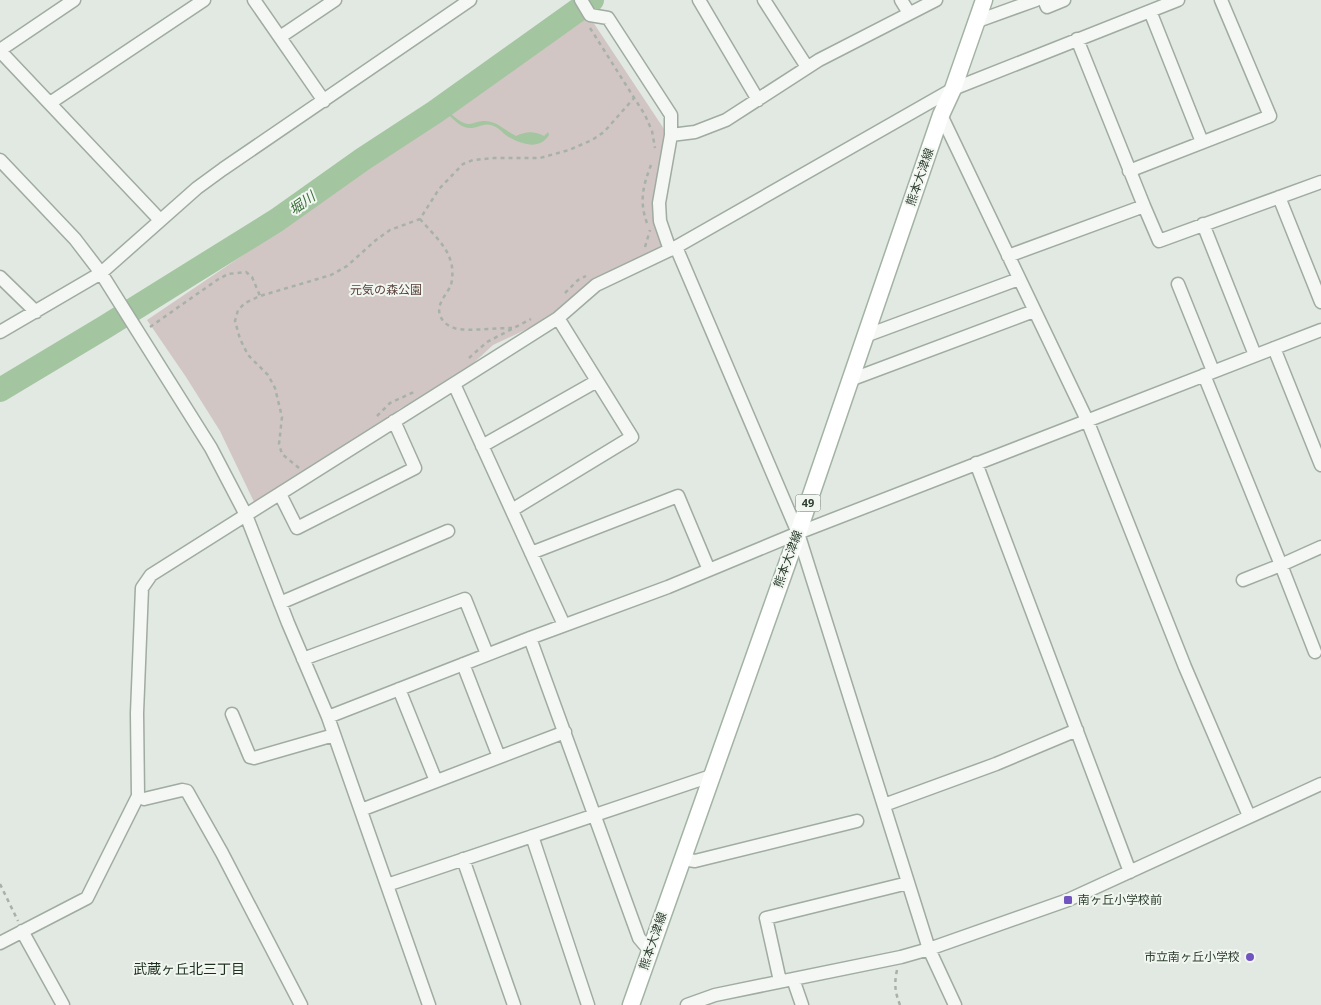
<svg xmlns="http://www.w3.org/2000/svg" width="1321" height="1005" viewBox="0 0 1321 1005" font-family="'Open Sans','Noto Sans JP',sans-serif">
  <rect width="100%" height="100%" fill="#e2e8e2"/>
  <path fill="#d1c6c4" d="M587 13 668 135 657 202 667 248 548 319 493 345 453 382 399 409 372 432 256 506 220 431 186 377 147 320 255 247 339 184 438 123 515 64Z"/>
  <path fill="#a3c5a0" d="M451 114C474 134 471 117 491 122 500 124 507 132 516 136 527 131 534 131 544 136L548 132 549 135C539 151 520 144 507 136 502 132 498 127 491 125 484 123 479 127 472 128 462 129 455 121 449 115Z"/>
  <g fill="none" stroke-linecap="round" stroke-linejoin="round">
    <path stroke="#a3c5a0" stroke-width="24" d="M0 390 105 327 277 220 363 159 435 112 592 0"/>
    <defs>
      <path id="minor" d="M254 0 324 101
        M581 0 590 15 608 18 671 115V135
        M699 0 758 100
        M764 0 807 67
        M901 0 909 13
        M1044 0 1047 7 1064 0
        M1150 11 1202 142
        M975 22 1036 0
        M280 37 335 0
        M1077 39 1144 206
        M0 50 74 0
        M0 51 160 220
        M50 103 204 0
        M941 115 1087 420 1185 667 1249 816
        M0 160 75 239 101 273 211 448 246 515 288 623 328 717 429 1005
        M1129 171 1270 116 1221 0
        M1279 197 1321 302
        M1203 224 1255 355
        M676 247 798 533 929 949 955 1005
        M670 250 660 221 659 203 671 135 695 132 726 120 819 60 936 0
        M1008 256 1144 206 1159 241 1321 182
        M0 277 36 312
        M1178 284 1213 371
        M0 332 101 273 197 188 223 169 470 0
        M865 336 1019 279
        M1274 348 1321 465
        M1204 375 1281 565 1321 547
        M850 380 1034 311
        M454 384 564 625
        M482 446 597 381
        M976 463 1130 872
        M280 494 297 528 415 468 394 421
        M512 510 632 437 558 318
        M531 553 678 496 709 570
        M1243 580 1281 565 1315 652
        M280 603 448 531
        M530 638 639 938 650 951
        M303 659 465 599 487 654
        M463 664 499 757
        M399 689 436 781
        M232 714 250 757 254 758 334 735
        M328 717 530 638 668 587 798 533 1321 330
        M138 796 144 799 182 790 187 791 222 853 301 1005
        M884 805 996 764 1077 730
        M361 810 565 732
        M532 836 588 1005
        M463 859 514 1005
        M682 859 695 861 857 821
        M387 885 711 776
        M22 931 63 1005
        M0 943 87 898 138 796 137 713 142 588 151 575 558 318 596 285 676 247 953 89 1178 0
        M793 979 802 1005
        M780 981 766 918 908 883
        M687 1005 715 995 901 957 929 949 1068 900 1321 784"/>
      <path id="major" d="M631 1005 798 533 941 115 953 89 984 0"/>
    </defs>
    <use href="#minor" stroke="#a0aba1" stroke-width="15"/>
    <use href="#major" stroke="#a2b3a3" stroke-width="19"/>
    <path stroke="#a8b1a8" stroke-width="2.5" stroke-dasharray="4 4" stroke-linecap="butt" d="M590 28 645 115 652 131 655 148
      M420 219C430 231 445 244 450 259 453 266 453 277 451 285 448 292 442 298 440 305 436 318 447 327 458 329 476 331 494 328 512 328
      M647 223C639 201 643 186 651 165
      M645 247 650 230
      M565 293 578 280 586 276
      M150 327 217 280 228 274 246 272 252 277 260 296
      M469 358 487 342 531 319
      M377 416 390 403 416 391
      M299 468 282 454 279 444 282 417 275 388 268 375 248 355 240 339 235 321 238 310 245 303 260 296 331 275 347 266 376 240 390 230 420 219 439 189 463 164 473 160 494 158H540L569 150 592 140 604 132 634 98
      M0 884 18 921
      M897 970C894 984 895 992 900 1005"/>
    <use href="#minor" stroke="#f4f7f4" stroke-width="12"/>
    <use href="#major" stroke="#fff" stroke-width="16"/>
  </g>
  <g fill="#7254c0" stroke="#f1f6f1" stroke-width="2">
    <rect x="1063" y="895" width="10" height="10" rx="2.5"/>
    <circle cx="1250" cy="957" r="5"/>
  </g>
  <g text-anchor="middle" stroke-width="4" stroke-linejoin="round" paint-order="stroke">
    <rect fill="#f1f6f1" stroke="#677568" stroke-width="1" x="795.5" y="494.5" width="25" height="17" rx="4"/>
    <g font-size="11" font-weight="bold" fill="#2c3e2d">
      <text x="808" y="507">49</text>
    </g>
    <g font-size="12" fill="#2c3e2d" stroke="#f1f6f1">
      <text transform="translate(920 177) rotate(-71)" y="4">熊本大津線</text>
      <text transform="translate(788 559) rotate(-70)" y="4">熊本大津線</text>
      <text transform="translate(653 941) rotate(-71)" y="4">熊本大津線</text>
    </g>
    <g font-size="12" fill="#59423a" stroke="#f1f6f1">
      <text x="386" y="294">元気の森公園</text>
    </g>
    <g font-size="12" fill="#2c3e2d" stroke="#f1f6f1" text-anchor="start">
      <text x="1078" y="904">南ヶ丘小学校前</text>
      <text x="1240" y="961" text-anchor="end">市立南ヶ丘小学校</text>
    </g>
    <g font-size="14" font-style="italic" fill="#3b6e3a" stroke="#f1f6f1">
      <text transform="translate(302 203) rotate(-35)" y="5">堀川</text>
    </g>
    <g font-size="14" fill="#1e2f1f" stroke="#f1f6f1">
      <text x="189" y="974">武蔵ヶ丘北三丁目</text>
    </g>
  </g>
</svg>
